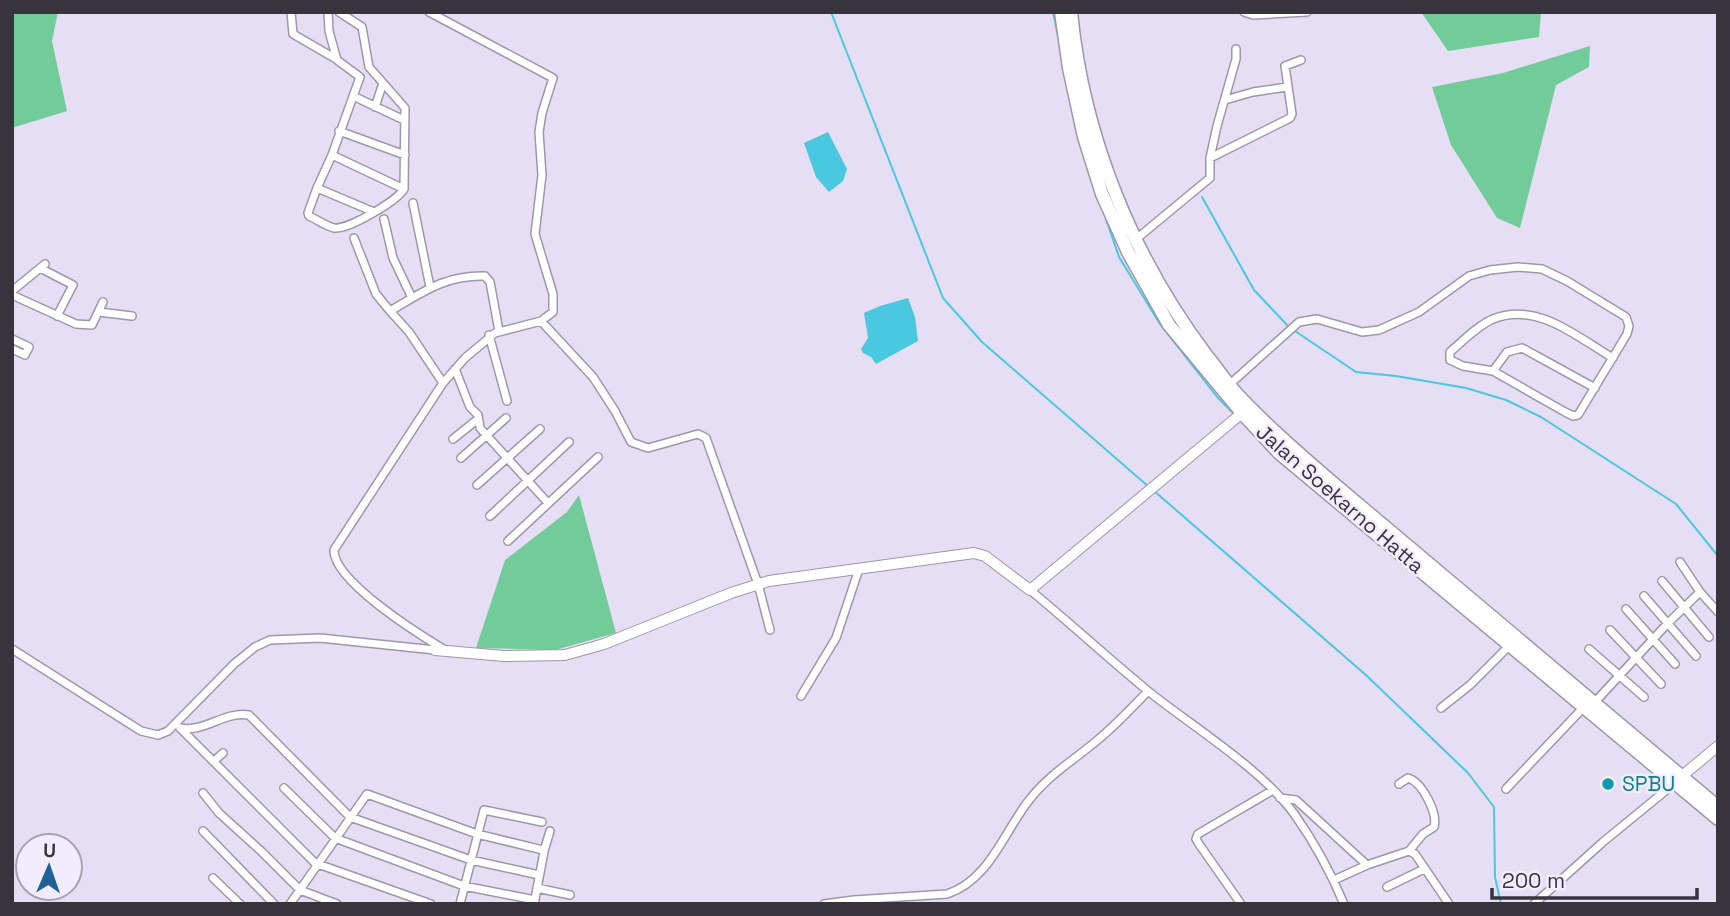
<svg xmlns="http://www.w3.org/2000/svg" width="1730" height="916" viewBox="0 0 1730 916" font-family="'Space Grotesk',sans-serif">
  <rect width="100%" height="100%" fill="#e6def4"/>
  <path fill="#72cc99" d="M12 12H58L52 41 67 111 12 128Z
    M1421 12H1541L1539 37 1448 51Z
    M1590 46 1589 67 1556 85 1520 228 1497 218 1451 145 1432 87 1503 73Z
    M579 495 616 633 555 650 476 648 505 560 567 512Z"/>
  <path fill="#49c8df" d="M828 132 847 169 843 181 829 192 816 177 804 143Z
    M908 298 915 317 918 341 876 364 871 357 863 353 861 349 868 338 864 313 880 306Z"/>
  <g fill="none" stroke-linecap="round" stroke-linejoin="round">
    <path stroke="#49c8df" stroke-width="2" d="M831 12 943 298 982 342 1149 487
      M1053 12 1058 36
      M1202 197 1254 290 1288 326
      M1103 210 1119 257 1160 324 1218 398 1235 415
      M1295 331 1356 372 1396 376 1466 388 1506 400 1541 417 1676 504 1718 556
      M1239 419 1250 430
      M1153 490 1367 676 1468 773 1494 807 1495 877 1501 904
      M1684 798 1718 827"/>
    <defs>
      <path id="street" d="M291 12 293 34 336 59
        M328 12 329 31 337 60 360 77 332 155 317 188 374 212
        M339 12 362 27 369 67 405 108 404 189
        M429 12 553 78 542 113 539 132 542 175 535 234 553 294V312L541 321 495 333 465 358 443 383 334 550C333 581 420 635 445 650
        M1244 12 1253 15 1307 12
        M353 96 404 120
        M1225 100 1253 92 1287 87
        M375 107 383 83
        M339 131 405 155
        M1210 158 1290 118 1292 114 1285 66 1301 60
        M317 188 308 213 309 216C316 219 326 226 334 228 348 230 397 201 404 189L332 155
        M413 203 430 287
        M384 219 393 258 412 298
        M354 238 376 294 390 311
        M1135 240 1210 178V158L1217 126 1236 59V49
        M40 268 73 285 57 316
        M12 291 45 264
        M12 295 76 324 92 325 103 302
        M99 312 132 316
        M541 321 593 377 615 411 631 442 648 448 698 434 706 438 758 584 770 630
        M489 335 507 401
        M12 339 29 347 25 355 12 349
        M455 369 470 407 478 415 480 428 548 503
        M1493 371 1507 352 1522 348 1595 388
        M443 383 409 332 390 311C423 292 445 275 485 276L490 282 499 331
        M1229 385 1299 322 1317 319 1362 332 1379 330 1419 312 1469 276 1490 270 1518 267 1542 269 1567 281 1626 317 1629 326 1627 334 1578 415 1573 416 1565 412 1493 371 1463 366 1450 360V352C1463 341 1477 326 1493 319 1537 301 1577 337 1613 358
        M453 439 478 419
        M461 458 506 418
        M477 485 540 429
        M490 516 569 442
        M508 541 598 457
        M1680 562 1700 592 1718 612
        M1662 581 1709 637
        M1030 590C1070 623 1108 658 1148 691 1193 727 1262 769 1295 815 1314 842 1331 873 1344 904
        M1644 596 1696 656
        M1626 609 1675 664
        M1610 630 1661 684
        M12 649 141 731 158 735 168 731 234 664 255 647 270 640 320 638 435 650
        M1589 649 1644 697
        M801 696 836 638 859 569
        M1595 702 1667 624 1700 592
        M1441 708 1470 685 1510 645
        M180 728C204 733 224 711 249 715L350 817 471 860 539 875
        M181 729 315 863 431 904
        M214 761 223 753
        M284 788 335 838 464 886 535 900
        M1506 789 1584 707
        M203 793 219 813 261 851 300 890 337 904
        M1280 798 1296 800 1367 865 1409 851 1423 834 1434 827C1438 813 1422 782 1408 778L1399 784
        M203 831 274 904
        M544 851 550 831
        M1409 851 1415 854 1449 904
        M213 878 240 904
        M1334 880 1367 865
        M1387 887 1424 869
        M537 888 570 895
        M290 904 367 794 477 834 543 850 544 852 534 904
        M460 904 484 810 542 822
        M824 904 854 900 947 894C990 880 1004 831 1030 799 1048 776 1072 761 1094 743 1114 727 1131 709 1148 691
        M1241 904 1199 844 1196 839 1198 834 1273 790
        M1534 904 1603 842 1675 783"/>
      <path id="secondary" d="M435 650 504 656 565 655 604 644 731 593 769 581 974 553 985 556 1030 590 1242 413
        M1682 776 1718 746"/>
      <path id="highway" d="M1061 12 1069 68 1084 137 1102 194 1128 252 1169 325 1242 413 1279 453 1718 819
        M1071 12C1083 136 1132 257 1207 356 1217 368 1226 382 1237 394 1265 424 1296 451 1327 478L1718 807"/>
    </defs>
    <use href="#street" stroke="#9e97ab" stroke-width="10"/>
    <use href="#secondary" stroke="#9e97ab" stroke-width="12"/>
    <use href="#highway" stroke="#9e97ab" stroke-width="15"/>
    <use href="#street" stroke="#fff" stroke-width="7"/>
    <use href="#secondary" stroke="#fff" stroke-width="10"/>
    <use href="#highway" stroke="#fff" stroke-width="12"/>
  </g>
  <circle fill="#0f9aa8" stroke="#f3ecfe" stroke-width="2.5" cx="1608" cy="784" r="7"/>
  <g text-anchor="middle" stroke-width="5" stroke-linejoin="round" paint-order="stroke">
    <g font-size="21" fill="#37343d" stroke="#f3ecfe">
      <text transform="translate(1340 499) rotate(41)" y="7">Jalan Soekarno Hatta</text>
    </g>
    <g font-size="21" fill="#0d838f" stroke="#f3ecfe" text-anchor="start">
      <text x="1622" y="791">SPBU</text>
    </g>
  </g>
  <rect width="1730" height="916" fill="none" stroke="#37343d" stroke-width="28"/>
  <g transform="translate(49 867) rotate(2)"><circle r="33" fill="#f3ecfe" stroke="#a8a2b1" stroke-width="2"/>
  <path d="M0-5L12 26L0 18L-12 26Z" fill="#1d6196"/>
  <text y="-10" font-size="19" font-weight="bold" text-anchor="middle" fill="#37343d">U</text>
  </g>
  <path d="M1492 888v10h205v-10" fill="none" stroke="#37343d" stroke-width="3.5"/>
  <text x="1502" y="888" font-size="21" fill="#37343d" stroke="#f3ecfe" stroke-width="5" paint-order="stroke">200 m</text>
</svg>
